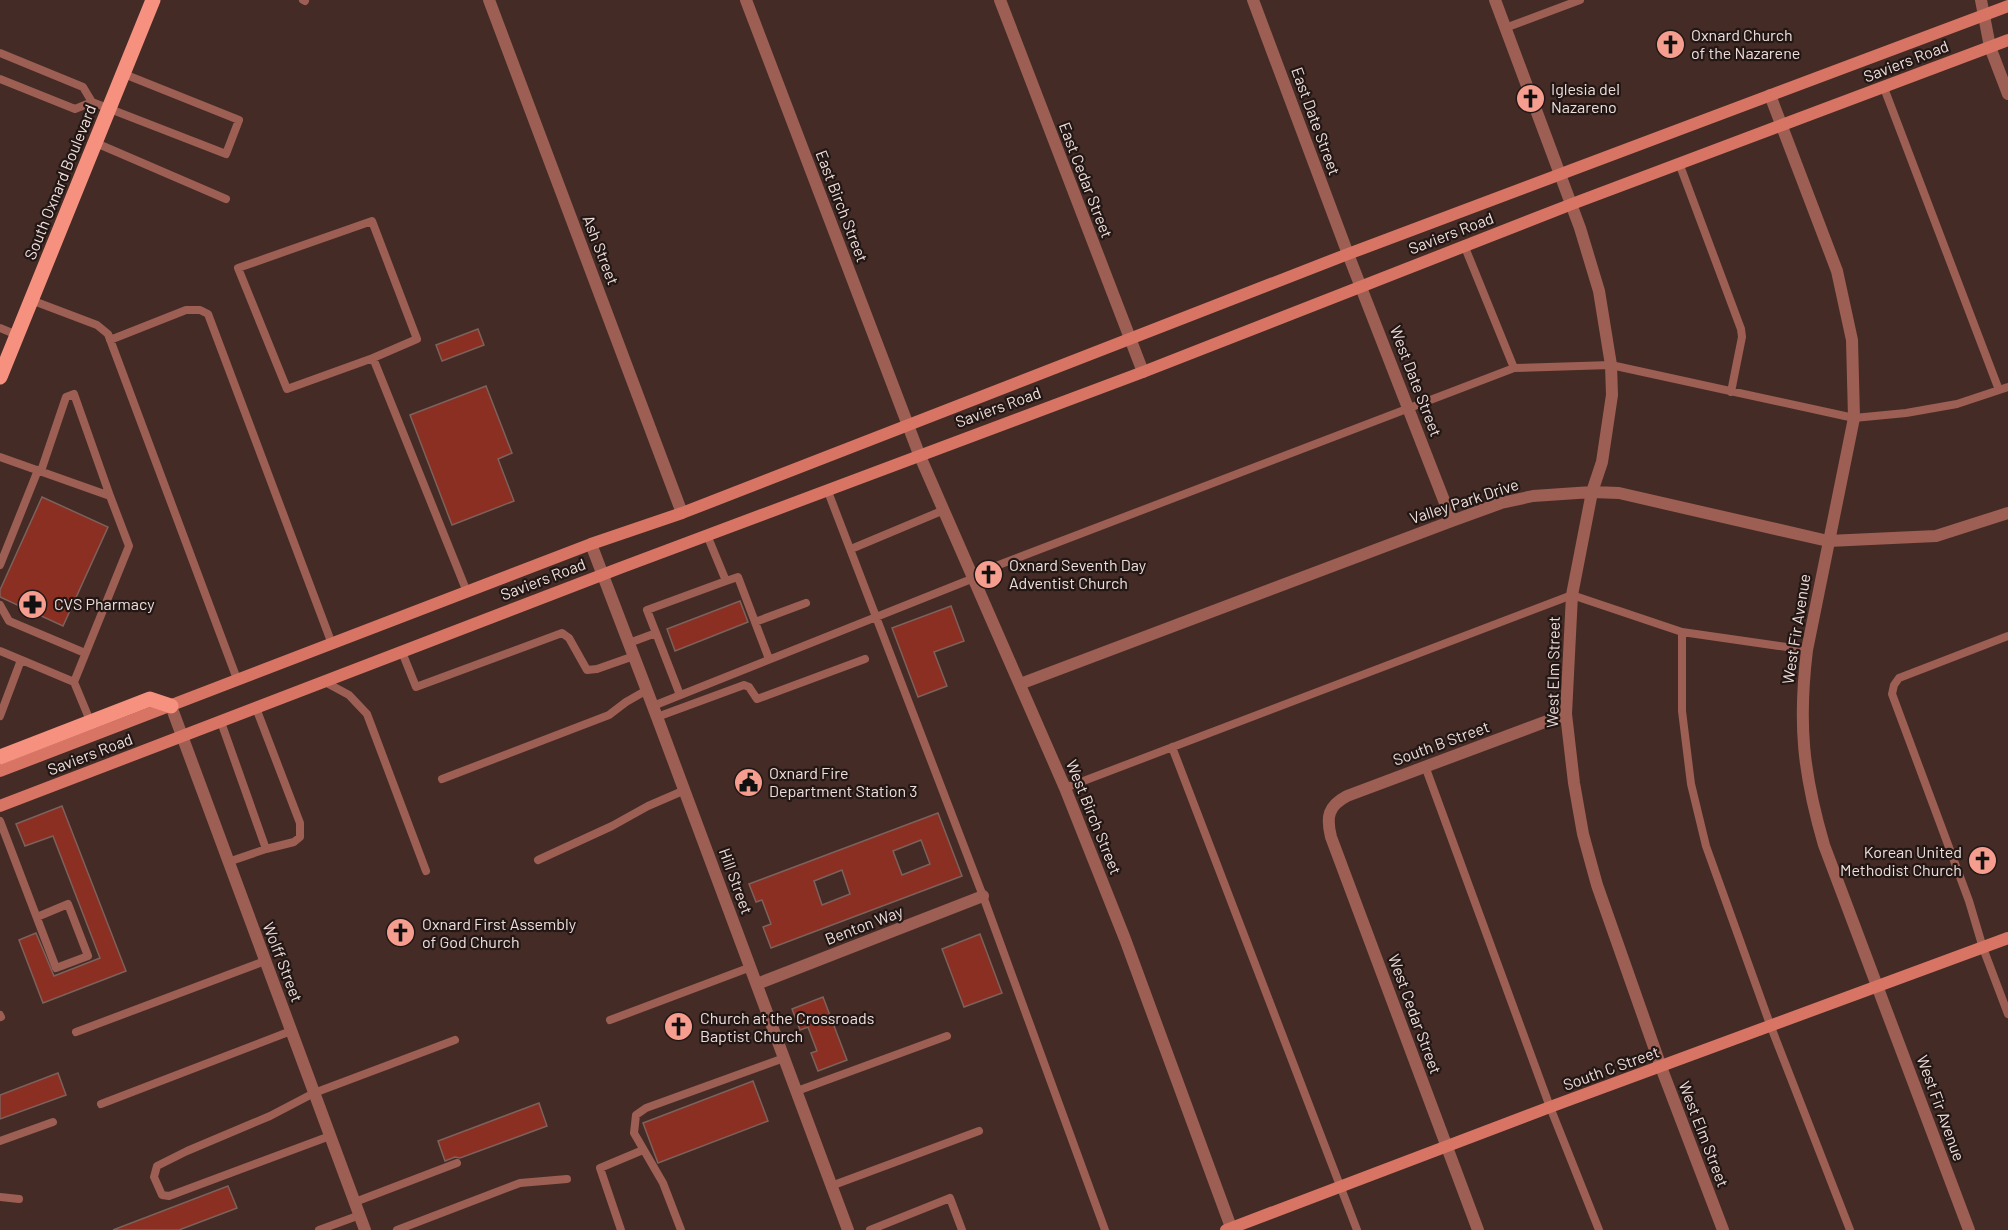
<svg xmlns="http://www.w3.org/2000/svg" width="2008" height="1230" viewBox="0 0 2008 1230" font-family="Barlow,sans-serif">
  <rect width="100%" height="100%" fill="#442b26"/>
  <path fill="#8b2f23" stroke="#7d615b" stroke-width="1.5" fill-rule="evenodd" d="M478 329 484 345 442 361 436 345Z
    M486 386 512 453 498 459 514 501 452 525 410 415Z
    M42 497 108 527 63 626 0 597V590Z
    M740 601 748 622 675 651 667 629Z
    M951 606 964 641 934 652 947 686 918 697 892 628Z
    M62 806 126 971 43 1003 19 940 36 933 54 976 100 958 53 836 25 846 16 824Z
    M938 813 962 876 771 948 763 927 771 924 762 900 756 902 749 884ZM921 840 930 864 902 875 893 851ZM842 870 850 894 822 905 814 881Z
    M980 934 1002 993 964 1007 942 949Z
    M823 997 847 1060 818 1071 811 1053 817 1051 808 1027 800 1030 792 1009Z
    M58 1073 66 1095 0 1119V1095Z
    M753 1081 768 1121 658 1163 643 1123Z
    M539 1103 547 1126 460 1158 455 1157 445 1161 438 1141Z
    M228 1186 237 1208 179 1230H113Z"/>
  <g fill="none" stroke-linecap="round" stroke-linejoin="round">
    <path stroke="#9d5e53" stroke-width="8" d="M303 0 305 1
      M1505 28 1580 0
      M0 53 83 87 92 102 226 154 239 120 124 74
      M0 79 75 109 92 102
      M1884 88 1999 390
      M96 143 226 199
      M1679 163 1741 329 1742 337 1731 392
      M1464 245 1514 368
      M31 300 97 325 108 334 237 679
      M0 328 17 335
      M110 340 186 310H200L208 314 332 644
      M373 358 417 339 372 221 238 268 287 389 373 358 467 592
      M0 457 110 496 129 546 74 682 91 723
      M41 471 66 397 74 394 110 496
      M827 489 983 896 1105 1230
      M851 549 944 510
      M0 565 38 470
      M726 581 738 577 755 622 806 603
      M0 605 9 621 85 653
      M755 622 769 659
      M1682 632V711L1691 784 1706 846 1771 1027 1850 1230
      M656 633 680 695
      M2008 636 1899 678 1894 685 1892 694 1969 901 1983 948 2008 1014
      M629 643 656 633 647 610 726 581 707 535
      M0 651 74 682
      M402 652 416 687 562 633 569 638 587 670 597 669 634 656
      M325 682 349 695 367 714 426 871
      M653 706 974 578 996 566 1514 368 1611 365 1854 418 1906 413 1957 404 2008 387
      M0 716 21 660
      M657 717 744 685 749 687 757 699 865 659
      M221 722 266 849 294 842 300 837V823L256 708
      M1172 747 1357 1230
      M1425 766 1550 1107 1599 1230
      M442 779 609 715 626 702 647 690
      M1065 788 1572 595 1682 632 1807 650
      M0 821 56 968 88 956 68 904 37 917
      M538 860 612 826 648 806 685 790
      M228 862 266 849
      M0 1015 1 1017
      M610 1020 751 967
      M76 1032 265 961
      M797 1091 947 1036
      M101 1104 291 1031
      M330 1136 169 1196 162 1195 154 1177 157 1166 187 1151 270 1116 314 1093 455 1040
      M0 1141 53 1122
      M831 1186 979 1131
      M0 1197 19 1199
      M355 1202 457 1163
      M319 1230 360 1215
      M397 1230 520 1183 567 1179
      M621 1230 600 1168 643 1150
      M681 1230 663 1183 634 1133 636 1115 646 1108 784 1058
      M870 1230 950 1198 962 1230"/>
    <path stroke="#9d5e53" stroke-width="12" d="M489 0 682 513
      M746 0 919 454 1065 788 1125 939 1232 1230
      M1000 0 1143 372
      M1253 0 1348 254 1452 521
      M1495 0 1580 228 1599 291 1611 365 1612 395 1602 462 1592 492 1572 595 1566 714 1574 783 1583 834 1597 885 1661 1067 1723 1230
      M1981 0 1990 47 2008 94
      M1770 95 1837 271 1852 340 1854 418 1807 650C1798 724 1803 773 1824 845L1969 1230
      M591 544 657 717 848 1230
      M1020 684 1452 521 1501 503 1533 496 1592 492 1619 493 1828 541 1936 536 2008 513
      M171 706 365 1230
      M757 984 983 896
      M1478 1230 1331 837C1326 817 1328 806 1347 796L1566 714"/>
    <path stroke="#d87464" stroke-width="12" d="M0 771 591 544 682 513 1348 254 2008 6
      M0 806 620 568 1143 372 1572 204 2008 40
      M1226 1230 1550 1107 2008 938"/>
    <path stroke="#f6907f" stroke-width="15" d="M0 377 153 0
      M0 757 150 699 171 706"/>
  </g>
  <defs>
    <symbol id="church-disc" viewBox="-11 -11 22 22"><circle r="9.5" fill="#f59d8e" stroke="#221714"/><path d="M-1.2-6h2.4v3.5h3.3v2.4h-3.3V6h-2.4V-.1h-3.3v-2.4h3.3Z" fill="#111"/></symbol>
    <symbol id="pharmacy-disc" viewBox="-11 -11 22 22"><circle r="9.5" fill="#f59d8e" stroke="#221714"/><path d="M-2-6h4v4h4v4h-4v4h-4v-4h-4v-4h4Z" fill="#111"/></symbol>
    <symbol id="civic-disc" viewBox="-11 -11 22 22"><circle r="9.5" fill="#f59d8e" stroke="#221714"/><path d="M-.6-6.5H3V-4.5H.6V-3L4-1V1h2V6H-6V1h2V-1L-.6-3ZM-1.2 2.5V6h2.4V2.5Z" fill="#111"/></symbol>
  </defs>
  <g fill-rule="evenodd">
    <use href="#church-disc" x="1654" y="28" width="33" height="33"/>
    <use href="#church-disc" x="1514" y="82" width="33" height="33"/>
    <use href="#church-disc" x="972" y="558" width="33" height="33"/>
    <use href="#pharmacy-disc" x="16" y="588" width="33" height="33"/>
    <use href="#civic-disc" x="732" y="766" width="33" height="33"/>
    <use href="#church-disc" x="1966" y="844" width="33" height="33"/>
    <use href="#church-disc" x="384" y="916" width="33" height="33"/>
    <use href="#church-disc" x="662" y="1010" width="33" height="33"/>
  </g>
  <g text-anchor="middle" stroke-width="4.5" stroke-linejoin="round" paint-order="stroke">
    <g font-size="16" fill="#efdedb" stroke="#221714" text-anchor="start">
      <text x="1691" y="41">Oxnard Church<tspan x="1691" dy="18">of the Nazarene</tspan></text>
      <text x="1551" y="95">Iglesia del<tspan x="1551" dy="18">Nazareno</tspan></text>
      <text x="1009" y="571">Oxnard Seventh Day<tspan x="1009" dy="18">Adventist Church</tspan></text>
      <text x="54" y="610">CVS Pharmacy</text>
      <text x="769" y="779">Oxnard Fire<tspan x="769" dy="18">Department Station 3</tspan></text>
      <text x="1962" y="858" text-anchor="end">Korean United<tspan x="1962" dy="18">Methodist Church</tspan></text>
      <text x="422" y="930">Oxnard First Assembly<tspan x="422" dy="18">of God Church</tspan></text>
      <text x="700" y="1024">Church at the Crossroads<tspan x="700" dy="18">Baptist Church</tspan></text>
    </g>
    <g font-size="16" fill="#efdedb" stroke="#221714">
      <text transform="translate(1906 61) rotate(-21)" y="6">Saviers Road</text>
      <text transform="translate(1316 121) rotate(70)" y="6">East Date Street</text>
      <text transform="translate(1086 180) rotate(69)" y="6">East Cedar Street</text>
      <text transform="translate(60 182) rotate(-68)" y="6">South Oxnard Boulevard</text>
      <text transform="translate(842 206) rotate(69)" y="6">East Birch Street</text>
      <text transform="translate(1451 233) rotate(-21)" y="6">Saviers Road</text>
      <text transform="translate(601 250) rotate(69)" y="6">Ash Street</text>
      <text transform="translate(1416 381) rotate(69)" y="6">West Date Street</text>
      <text transform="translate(998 407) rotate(-20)" y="6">Saviers Road</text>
      <text transform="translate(1464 501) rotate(-18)" y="6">Valley Park Drive</text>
      <text transform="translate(543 579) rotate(-21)" y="6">Saviers Road</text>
      <text transform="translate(1796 629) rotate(-81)" y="6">West Fir Avenue</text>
      <text transform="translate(1553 672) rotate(-89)" y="6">West Elm Street</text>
      <text transform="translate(1441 743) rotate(-20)" y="6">South B Street</text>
      <text transform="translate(90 754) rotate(-21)" y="6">Saviers Road</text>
      <text transform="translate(1094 817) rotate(68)" y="6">West Birch Street</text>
      <text transform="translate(736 881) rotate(70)" y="6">Hill Street</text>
      <text transform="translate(864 925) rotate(-21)" y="6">Benton Way</text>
      <text transform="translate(283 962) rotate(69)" y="6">Wolff Street</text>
      <text transform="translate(1415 1014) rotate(70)" y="6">West Cedar Street</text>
      <text transform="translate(1611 1068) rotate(-20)" y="6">South C Street</text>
      <text transform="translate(1941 1108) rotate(70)" y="6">West Fir Avenue</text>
      <text transform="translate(1704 1134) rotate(69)" y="6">West Elm Street</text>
    </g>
  </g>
</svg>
